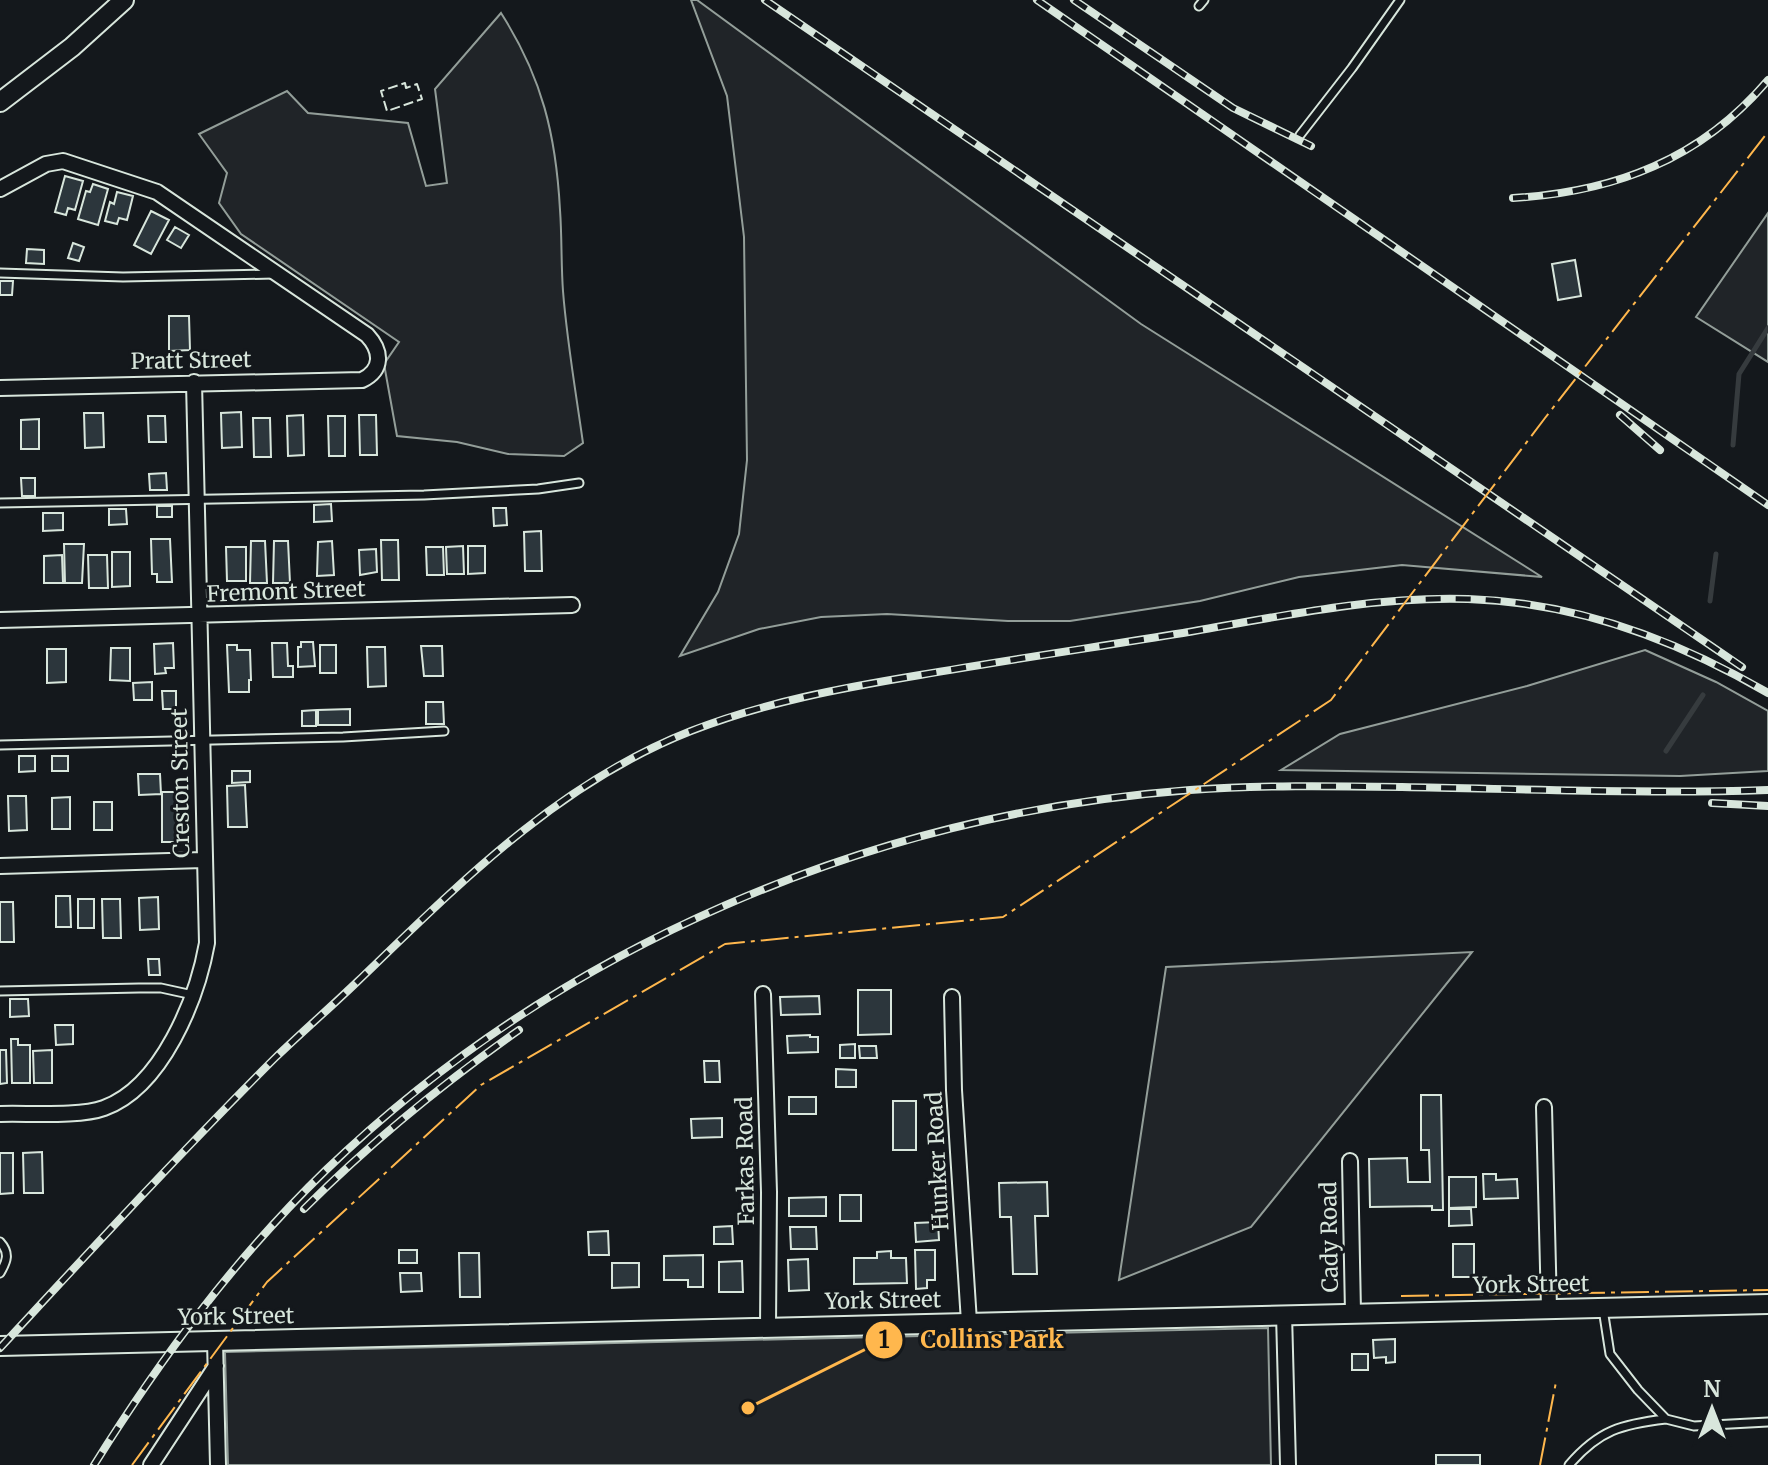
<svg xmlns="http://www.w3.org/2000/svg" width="1768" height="1465" viewBox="0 0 1768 1465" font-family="Merriweather,serif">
  <rect width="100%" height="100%" fill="#14181c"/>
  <path fill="#202428" stroke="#939e99" stroke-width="2" d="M691 0H697L1141 324 1542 577 1402 565 1299 577 1200 601 1070 621H1008L887 614 821 617 759 629 680 656 718 592 739 534 747 460 744 237 727 96Z
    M501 13C542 77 556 135 560 210 562 237 561 264 563 291 567 342 576 393 583 443L564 456 508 454 457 442 397 436 384 364 399 342 241 234 219 203 227 173 199 134 287 91 308 113 408 123 426 186 447 183 435 89Z
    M1768 213V362L1696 317Z
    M1645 650 1716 682 1768 711V771L1680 776 1281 770 1340 734 1527 686Z
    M1472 952 1251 1227 1119 1280 1166 967Z
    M1268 1328 1271 1465H228L225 1352Z"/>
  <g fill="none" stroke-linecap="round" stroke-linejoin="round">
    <path stroke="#363b3e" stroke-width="5" d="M1733 445 1739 374 1768 328
      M1710 601 1716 554
      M1666 751 1703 695"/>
  </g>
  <path fill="#2c363c" stroke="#d8e6dc" stroke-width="2" d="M65 176 83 181 75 210 68 208 66 215 55 212Z
    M93 184 108 189 98 225 78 219 86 191 90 192Z
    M117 192 133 196 127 220 119 218 117 224 105 221 110 202 114 204Z
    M151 211 169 220 151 254 134 245Z
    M175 227 189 235 181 248 167 240Z
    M73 243 84 247 79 261 68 258Z
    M27 249 44 250V264L26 263Z
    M1575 260 1581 296 1558 300 1552 264Z
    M0 281H13L12 295H0Z
    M169 316H189L190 350 169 351Z
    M241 412 242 447 222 448 221 413Z
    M84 413H103L104 447 85 448Z
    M303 415 304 455 288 456 287 416Z
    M359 415H376L377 455H360Z
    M148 416H165L166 442H149Z
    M328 416H345V456H329Z
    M253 418H270L271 457H254Z
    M39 419V449H21V420Z
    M166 473 167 490H150L149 474Z
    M21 478H35V496H22Z
    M331 504 332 521 314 522V505Z
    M157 506H172V517H157Z
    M493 508H506L507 525 494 526Z
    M109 509H126L127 524 109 525Z
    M43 513H63V530L43 531Z
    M541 531 542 571H525L524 532Z
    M151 539H170L172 582H157V574H152Z
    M381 540H398L399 580H382Z
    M251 541H265L267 583H250Z
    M274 541H288L290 583H273Z
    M332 541 334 575 317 576 318 542Z
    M64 544H84L82 583H65Z
    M463 546 464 574H447L446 547Z
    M468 546H485V573L468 574Z
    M226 547H246V581H227Z
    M426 547H443L444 575H427Z
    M376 549 377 572 360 575 359 550Z
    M112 552H130V586L112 587Z
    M62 555 63 583H44V556Z
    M88 555H107L108 588H89Z
    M301 642H313L315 666 298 667V647H301Z
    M173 643 174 668H165L166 673 155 674 154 644Z
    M272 643H287L288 666H293V677H273Z
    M227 645H237V650H250L251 680H249V692H229Z
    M320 645H336V673H320Z
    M421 646H442L443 676H424Z
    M367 647H385L386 686 368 687Z
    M111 648H130V681L110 680Z
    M47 649H66V682L47 683Z
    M152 682V700H134L133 683Z
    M162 691H176V709H163Z
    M426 702H443L444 724H426Z
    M350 709V725H318V710Z
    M316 710V726H302V711Z
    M19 756H35V771L19 772Z
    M52 756H68V771H52Z
    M232 771H250V782L232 783Z
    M138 774H160L161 794 139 795Z
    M245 785 247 827H228L227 786Z
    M162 792H180L181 842H162Z
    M8 796H26L27 830 9 831Z
    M70 797V829H52V798Z
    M94 802H112V830H94Z
    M56 896H70L71 927H56Z
    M158 897 159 929 140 930 139 898Z
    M78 899H94V928H78Z
    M102 899H120L121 938H103Z
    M0 902H13L14 942H0Z
    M148 959H159L160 975H149Z
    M858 990H891V1034L858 1035Z
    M819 996 820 1014 781 1015 780 997Z
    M10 999H28L29 1016 10 1017Z
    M55 1025H73V1044L56 1045Z
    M810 1035V1037H818V1052L788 1053 787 1036Z
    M11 1039H18V1045H30V1083H12Z
    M855 1044V1058H840V1045Z
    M859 1046H876L877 1058H860Z
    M0 1050H6L7 1083 0 1084Z
    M52 1050V1083H34L33 1051Z
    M704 1061H719L720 1082H705Z
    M836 1069 856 1070V1087H836Z
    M1421 1095H1441L1443 1210H1432V1206L1370 1207 1369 1159 1407 1158 1408 1182H1430L1429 1150H1421Z
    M789 1097H816V1114H789Z
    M893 1101H916V1150H893Z
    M722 1118V1137L692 1138 691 1119Z
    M42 1152 43 1193H24L23 1153Z
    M0 1153H13V1193L0 1194Z
    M1483 1174H1496V1180L1517 1179 1518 1198 1484 1199Z
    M1449 1177H1476V1207L1449 1208Z
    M1047 1182 1048 1216H1035L1037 1274H1013L1011 1217H1000L999 1183Z
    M840 1195H861V1221H840Z
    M826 1197V1216H789V1198Z
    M1449 1209H1471L1472 1225 1449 1226Z
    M938 1222 939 1240 916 1242 915 1223Z
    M732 1226 733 1244H714V1227Z
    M790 1227H816L817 1249H791Z
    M608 1231 609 1255H589L588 1232Z
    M1453 1244H1474V1277H1453Z
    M399 1250H417V1263H399Z
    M915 1250H935V1280H927V1288L916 1289Z
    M891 1251V1258H906L907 1283 854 1284V1258H877V1252Z
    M459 1253H479L480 1297H460Z
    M703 1255V1287H688V1280H664V1256Z
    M808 1259 809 1290 789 1291 788 1260Z
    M742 1261 743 1292H719V1262Z
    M612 1263H639V1287L612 1288Z
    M400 1273H421L422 1291 401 1292Z
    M1395 1339V1362L1386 1363V1357L1374 1358 1373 1340Z
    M1352 1354H1368V1370H1352Z
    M1436 1455H1480V1465H1436Z"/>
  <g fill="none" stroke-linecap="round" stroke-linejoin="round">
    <defs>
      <path id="service" d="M1199 6 1204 0
        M1300 135 1352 68 1400 0
        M0 273 123 277 274 274
        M0 503 424 495 538 489 579 483
        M0 745 343 737 444 731
        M0 991 139 988H161L193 995
        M0 1242C10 1253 7 1261 0 1273
        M1603 1309 1610 1354 1638 1390 1666 1419 1694 1426 1768 1422
        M1569 1465C1599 1430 1622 1424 1666 1419"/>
      <path id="minor" d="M0 189 46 164 63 161 157 192 367 335C382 351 383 370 362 380L0 388
        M0 620 572 605
        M0 866 203 860
        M763 994 769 1192 768 1327
        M952 997 954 1090 969 1322
        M1544 1107 1549 1308
        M0 1114C27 1113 80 1117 104 1108 162 1087 197 999 207 943L194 382
        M1350 1161 1353 1312
        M1284 1314 1288 1465
        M215 1341 218 1465
        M151 1465 216 1366"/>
      <path id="tertiary" d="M0 102 72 47 124 0
        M0 1346 1768 1304"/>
    </defs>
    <use href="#service" stroke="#d8e6dc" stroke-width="11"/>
    <use href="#minor" stroke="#d8e6dc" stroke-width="18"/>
    <use href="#tertiary" stroke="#d8e6dc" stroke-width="22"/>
    <use href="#service" stroke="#14181c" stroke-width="7"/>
    <use href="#minor" stroke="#14181c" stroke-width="14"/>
    <use href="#tertiary" stroke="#14181c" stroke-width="18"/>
    <defs>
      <path id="rail" d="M765 0 1742 667
        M1037 0 1768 505
        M1074 0 1233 108 1311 146
        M1513 198C1615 192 1701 159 1768 80
        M1620 415 1660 450
        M1712 803 1768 806
        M304 1209C370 1143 442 1084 519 1030
        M0 1348C90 1251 181 1152 275 1058 302 1032 331 1007 358 981 459 884 558 783 691 731 765 702 842 688 920 675 1008 660 1096 647 1183 633 1277 617 1372 596 1468 599 1575 602 1677 640 1768 693
        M94 1465C161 1358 235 1258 326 1170 558 947 870 814 1190 790 1261 785 1331 786 1402 787 1524 789 1646 794 1768 790"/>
    </defs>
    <use href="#rail" stroke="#d8e6dc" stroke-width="8"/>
    <use href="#rail" stroke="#14181c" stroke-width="5" stroke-dasharray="15" stroke-linecap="butt"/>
    <path stroke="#d8e6dc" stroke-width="2" stroke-dasharray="10 4" stroke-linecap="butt" d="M405 83 406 88 417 84 422 99 387 111 381 91Z"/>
    <path stroke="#ffb74d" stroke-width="2" stroke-dasharray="28 6 4 6" stroke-linecap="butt" d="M1401 1296 1768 1290
      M132 1465 267 1282 481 1085 725 944 1003 917 1331 700 1545 418 1768 132
      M1540 1465 1556 1382"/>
  </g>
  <g text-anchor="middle" stroke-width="6" stroke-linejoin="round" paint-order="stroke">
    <g font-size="22" fill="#d8e6dc" stroke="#14181c">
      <text transform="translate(191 360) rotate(-1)" y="8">Pratt Street</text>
      <text transform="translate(286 591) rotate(-2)" y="8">Fremont Street</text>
      <text transform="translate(180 783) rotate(-91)" y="8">Creston Street</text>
      <text transform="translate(745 1161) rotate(-91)" y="8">Farkas Road</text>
      <text transform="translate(937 1161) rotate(-93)" y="8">Hunker Road</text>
      <text transform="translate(1329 1237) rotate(-91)" y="8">Cady Road</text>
      <text transform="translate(1531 1284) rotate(-1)" y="8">York Street</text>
      <text transform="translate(883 1300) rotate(-1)" y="8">York Street</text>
      <text transform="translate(236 1316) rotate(-1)" y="8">York Street</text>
    </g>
  </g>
  <path fill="none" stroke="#ffb74d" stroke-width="3" d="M748 1408L884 1340"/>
  <g fill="#ffb74d" stroke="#14181c" stroke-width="3">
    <circle cx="748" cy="1408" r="8"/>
    <circle cx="884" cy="1340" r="20"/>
  </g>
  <g font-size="24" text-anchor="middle" font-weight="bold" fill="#111">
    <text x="884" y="1348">1</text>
  </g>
  <g font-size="24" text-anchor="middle" font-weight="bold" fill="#ffb74d" stroke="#14181c" stroke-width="6" stroke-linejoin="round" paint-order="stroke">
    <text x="992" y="1348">Collins Park</text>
  </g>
  <g transform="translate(1712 1409)" stroke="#14181c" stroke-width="6" paint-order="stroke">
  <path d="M0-6L14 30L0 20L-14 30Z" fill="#d8e6dc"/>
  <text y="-12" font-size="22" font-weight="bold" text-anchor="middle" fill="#d8e6dc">N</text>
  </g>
</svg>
